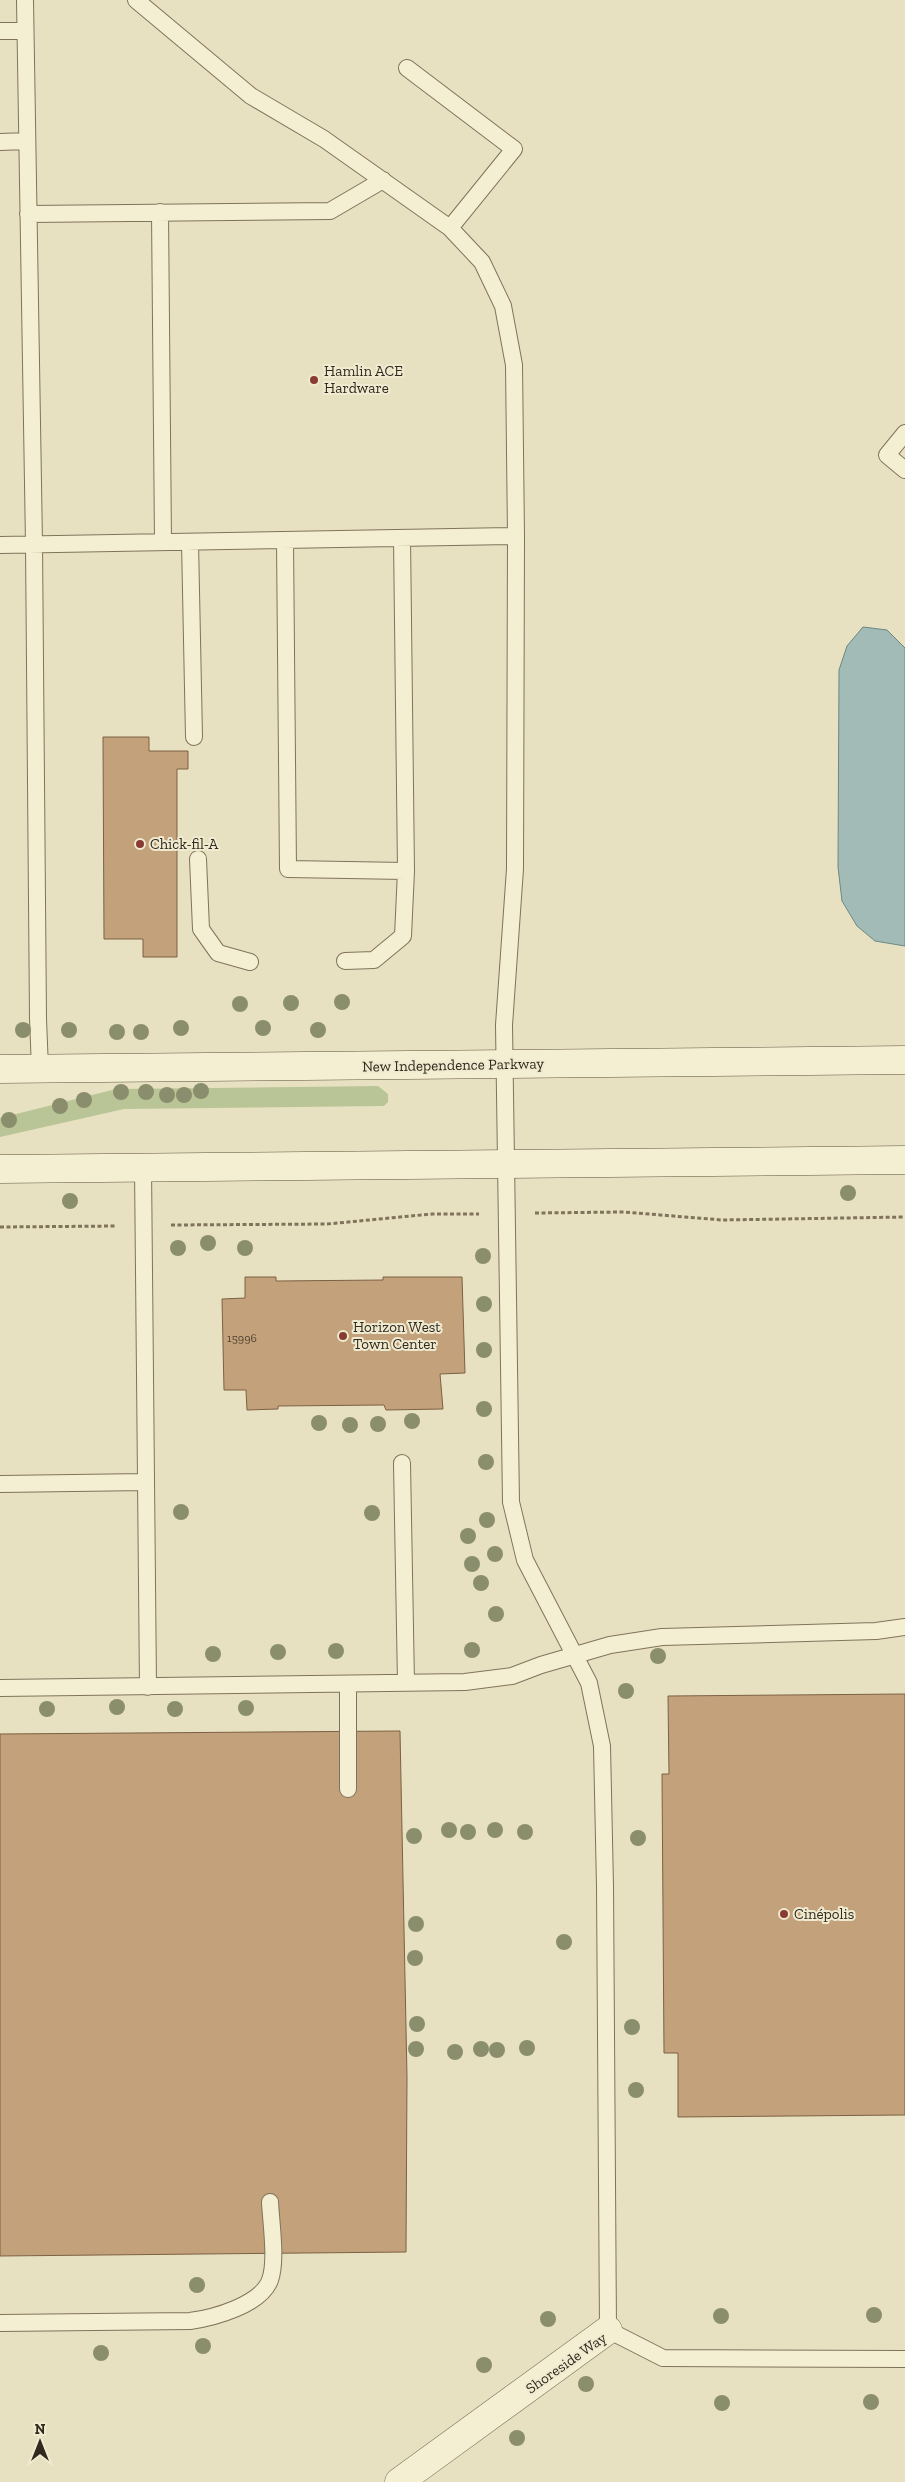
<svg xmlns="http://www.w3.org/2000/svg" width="905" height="2482" viewBox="0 0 905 2482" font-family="'Zilla Slab',serif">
  <rect width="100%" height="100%" fill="#e8e1c1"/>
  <path fill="#bac597" d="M378 1086 388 1094V1102L384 1106 124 1109 0 1137V1118L116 1089Z"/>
  <path fill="#a3bbb7" stroke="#6c8884" d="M863 627 887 630 905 648V946L875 941 857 926 842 901 838 867 839 670 847 646Z"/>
  <path fill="#c2a17b" stroke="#7c6143" d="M103 737H149V751H188V769H177V957H143V939H104Z
    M245 1277H276V1281L383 1280V1277H462L465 1373 440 1374 443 1409 386 1410 384 1405 278 1406V1409L247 1410 246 1390H224L222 1299 245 1298Z
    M905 1694V2115L678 2117V2053H664L662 1774H669L668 1696Z
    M400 1731 407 2077 406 2252 0 2256V1734Z"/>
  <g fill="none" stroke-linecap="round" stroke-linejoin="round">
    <defs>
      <path id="lane" d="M25 0 34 544 38 1019 40 1069
        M136 0 251 96 324 139 450 228 482 262 503 306 514 365 516 536
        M0 31H25
        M407 68 514 149 450 228
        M0 142 27 141
        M160 212 163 542
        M28 214 330 211 383 180
        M905 433 887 455 905 470
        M285 541 288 869 406 871 402 538
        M190 542 194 737
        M0 545 516 536 515 869 504 1025 511 1502 525 1560 589 1683 602 1746 605 1886 608 2330 663 2358 905 2359
        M198 859 201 929 218 953 250 962
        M345 961 374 960 403 936 406 871
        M143 1167 148 1687
        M402 1463 406 1683
        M0 1484 146 1482
        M348 1685V1789
        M0 1688 465 1682 512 1676 541 1665 610 1645 662 1637 876 1631 905 1627
        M0 2323 190 2321C213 2318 261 2305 270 2280 277 2261 271 2223 270 2202"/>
      <path id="street" d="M399 2482 608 2330"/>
      <path id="secondary" d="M0 1069 905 1060
        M0 1169 905 1160"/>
    </defs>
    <use href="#lane" stroke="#80735b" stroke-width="18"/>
    <use href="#street" stroke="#80735b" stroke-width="29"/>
    <use href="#secondary" stroke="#61543e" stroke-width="29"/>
    <path stroke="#80735b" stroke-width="3" stroke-dasharray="4 2.5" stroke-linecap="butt" d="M535 1213 624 1212 722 1220 905 1217
      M171 1225 327 1224 432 1214H479
      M0 1227 117 1226"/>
    <use href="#lane" stroke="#f4eed3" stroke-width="16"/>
    <use href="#street" stroke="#f4eed3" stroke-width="28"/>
    <use href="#secondary" stroke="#f4eed3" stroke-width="28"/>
  </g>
  <g fill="#8a8e6c">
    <circle cx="342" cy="1002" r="8"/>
    <circle cx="291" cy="1003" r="8"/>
    <circle cx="240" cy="1004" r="8"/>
    <circle cx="181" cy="1028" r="8"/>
    <circle cx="263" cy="1028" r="8"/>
    <circle cx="23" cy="1030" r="8"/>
    <circle cx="69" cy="1030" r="8"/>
    <circle cx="318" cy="1030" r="8"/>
    <circle cx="117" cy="1032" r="8"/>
    <circle cx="141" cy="1032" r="8"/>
    <circle cx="201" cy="1091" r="8"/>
    <circle cx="121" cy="1092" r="8"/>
    <circle cx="146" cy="1092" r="8"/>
    <circle cx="167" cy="1095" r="8"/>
    <circle cx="184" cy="1095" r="8"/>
    <circle cx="84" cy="1100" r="8"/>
    <circle cx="60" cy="1106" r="8"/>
    <circle cx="9" cy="1120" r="8"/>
    <circle cx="848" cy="1193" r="8"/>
    <circle cx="70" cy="1201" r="8"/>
    <circle cx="208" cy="1243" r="8"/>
    <circle cx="178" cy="1248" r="8"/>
    <circle cx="245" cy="1248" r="8"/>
    <circle cx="483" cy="1256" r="8"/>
    <circle cx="484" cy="1304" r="8"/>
    <circle cx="484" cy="1350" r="8"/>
    <circle cx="484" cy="1409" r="8"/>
    <circle cx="412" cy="1421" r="8"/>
    <circle cx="319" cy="1423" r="8"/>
    <circle cx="378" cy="1424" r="8"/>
    <circle cx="350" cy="1425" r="8"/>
    <circle cx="486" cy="1462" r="8"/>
    <circle cx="181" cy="1512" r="8"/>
    <circle cx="372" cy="1513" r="8"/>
    <circle cx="487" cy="1520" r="8"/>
    <circle cx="468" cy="1536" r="8"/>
    <circle cx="495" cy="1554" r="8"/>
    <circle cx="472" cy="1564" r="8"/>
    <circle cx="481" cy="1583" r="8"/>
    <circle cx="496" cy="1614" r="8"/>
    <circle cx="472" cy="1650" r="8"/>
    <circle cx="336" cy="1651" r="8"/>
    <circle cx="278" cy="1652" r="8"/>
    <circle cx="213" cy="1654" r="8"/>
    <circle cx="658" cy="1656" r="8"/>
    <circle cx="626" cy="1691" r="8"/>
    <circle cx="117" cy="1707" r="8"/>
    <circle cx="246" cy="1708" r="8"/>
    <circle cx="47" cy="1709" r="8"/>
    <circle cx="175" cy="1709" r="8"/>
    <circle cx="449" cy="1830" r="8"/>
    <circle cx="495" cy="1830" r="8"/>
    <circle cx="468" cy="1832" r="8"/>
    <circle cx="525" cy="1832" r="8"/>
    <circle cx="414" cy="1836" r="8"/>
    <circle cx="638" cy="1838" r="8"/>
    <circle cx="416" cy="1924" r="8"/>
    <circle cx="564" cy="1942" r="8"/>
    <circle cx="415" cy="1958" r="8"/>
    <circle cx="417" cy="2024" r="8"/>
    <circle cx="632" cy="2027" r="8"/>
    <circle cx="527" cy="2048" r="8"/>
    <circle cx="416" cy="2049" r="8"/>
    <circle cx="481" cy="2049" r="8"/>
    <circle cx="497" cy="2050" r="8"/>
    <circle cx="455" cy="2052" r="8"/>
    <circle cx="636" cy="2090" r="8"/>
    <circle cx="197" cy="2285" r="8"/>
    <circle cx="874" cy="2315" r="8"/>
    <circle cx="721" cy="2316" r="8"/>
    <circle cx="548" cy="2319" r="8"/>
    <circle cx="203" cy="2346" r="8"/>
    <circle cx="101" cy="2353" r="8"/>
    <circle cx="484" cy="2365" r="8"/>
    <circle cx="586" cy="2384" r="8"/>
    <circle cx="871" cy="2402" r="8"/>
    <circle cx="722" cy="2403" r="8"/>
    <circle cx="517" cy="2438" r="8"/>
  </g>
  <g fill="#883b32" stroke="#f0ebd0" stroke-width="2">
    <circle cx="314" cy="380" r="5"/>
    <circle cx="140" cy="844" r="5"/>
    <circle cx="343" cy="1336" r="5"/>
    <circle cx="784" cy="1914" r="5"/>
  </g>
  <g text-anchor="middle" stroke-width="4" stroke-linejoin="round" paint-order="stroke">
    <g font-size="12" fill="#554734">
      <text x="242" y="1342">15996</text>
    </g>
    <g font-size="15" fill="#31291d" stroke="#f0ebd0" text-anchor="start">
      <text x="324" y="376">Hamlin ACE<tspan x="324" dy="17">Hardware</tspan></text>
      <text x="150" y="849">Chick-fil-A</text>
      <text x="353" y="1332">Horizon West<tspan x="353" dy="17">Town Center</tspan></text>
      <text x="794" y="1919">Cinépolis</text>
    </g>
    <g font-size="15" fill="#31291d" stroke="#f0ebd0">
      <text transform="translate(453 1065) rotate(-1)" y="5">New Independence Parkway</text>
      <text transform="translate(566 2363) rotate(-35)" y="5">Shoreside Way</text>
    </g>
  </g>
  <g transform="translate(40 2442)" stroke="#f0ebd0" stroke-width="4" paint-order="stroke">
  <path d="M0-4L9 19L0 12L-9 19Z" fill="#31291d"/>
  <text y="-8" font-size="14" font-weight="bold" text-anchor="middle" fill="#31291d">N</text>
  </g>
</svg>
